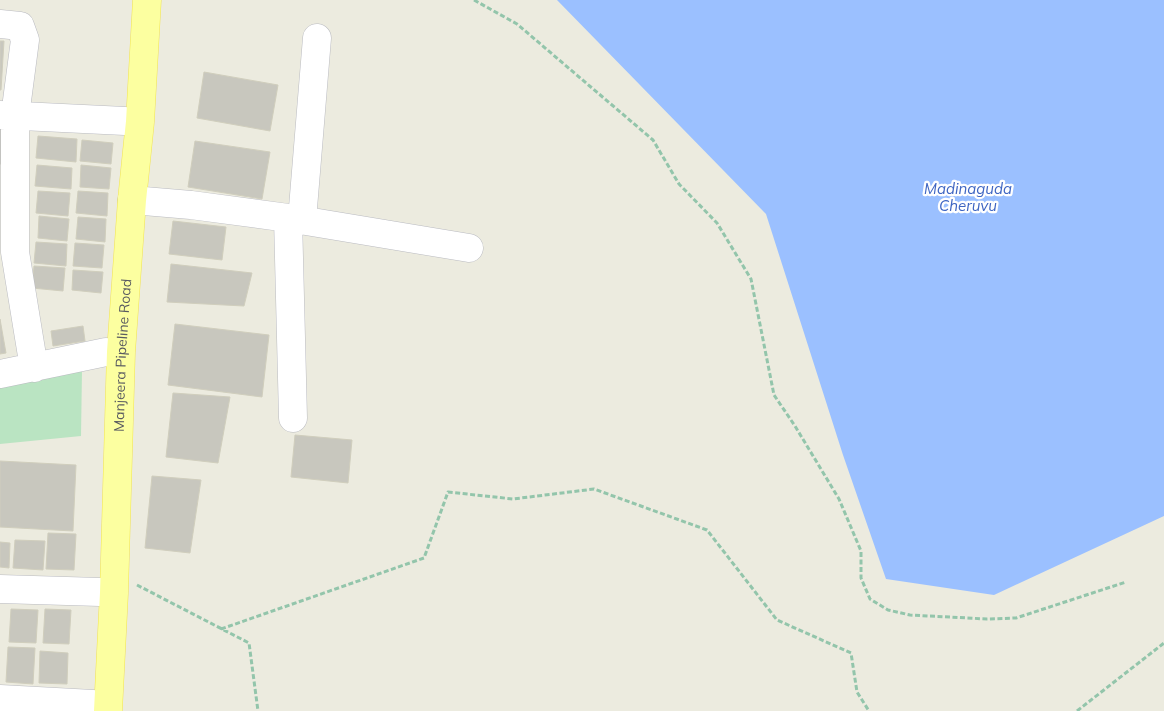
<svg xmlns="http://www.w3.org/2000/svg" width="1164" height="711" viewBox="0 0 1164 711" font-family="Mulish,sans-serif">
  <rect width="100%" height="100%" fill="#ecebdf"/>
  <path fill="#bae4c2" d="M82 370 81 436 0 444V384Z"/>
  <path fill="#9bc0ff" d="M557 0H1164V516L994 595 886 579 843 455 766 214Z"/>
  <path fill="#c8c7be" stroke="#d0cebd" d="M0 41H4L1 90H0Z
    M204 72 278 85 270 131 197 118Z
    M0 125 5 126 3 164H0Z
    M38 136 77 139 76 162 36 158Z
    M82 140 113 143 111 164 80 161Z
    M195 141 270 152 262 199 188 187Z
    M37 165 72 168 71 189 35 186Z
    M81 165 111 168 109 189 80 187Z
    M38 191 70 193 68 216 36 213Z
    M78 191 108 193 107 216 76 213Z
    M39 216 69 219 67 241 38 238Z
    M78 217 106 219 105 242 76 239Z
    M173 221 226 227 222 260 169 254Z
    M36 242 67 244 66 266 34 263Z
    M75 243 104 245 102 268 73 266Z
    M171 264 252 273 244 306 167 302Z
    M34 266 65 268 63 291 32 288Z
    M73 270 103 272 101 293 72 290Z
    M0 319 6 353 0 354Z
    M175 324 269 335 262 397 168 385Z
    M83 326 85 341 53 346 51 331Z
    M173 393 230 397 218 463 166 457Z
    M295 435 352 440 348 483 291 477Z
    M0 461 76 465 73 531 0 527Z
    M152 476 201 480 190 553 145 548Z
    M48 533 76 534 74 570 46 569Z
    M15 540 45 541 43 570 13 568Z
    M0 542 10 543 9 568 0 567Z
    M11 609 38 610 36 643 9 642Z
    M45 609 71 610 69 644 43 643Z
    M8 647 35 648 33 684 6 682Z
    M40 651 68 653 67 684 39 683Z"/>
  <g fill="none" stroke-linecap="round" stroke-linejoin="round">
    <defs>
      <path id="minor" d="M0 24 20 26 25 40 15 116V252L34 368
        M0 115 125 121
        M132 200 191 205 288 218 293 418
        M288 218 469 248
        M302 220 317 38
        M0 374 106 352
        M0 589 100 592
        M0 699 93 704"/>
      <g id="major">
        <path id="s1" d="M108 711 114 593 121 352 132 200 140 122 147 0"/>
      </g>
    </defs>
    <use href="#minor" stroke="#babbc1" stroke-width="29"/>
    <use href="#major" stroke="#f2e451" stroke-width="29"/>
    <path stroke="#93c5ab" stroke-width="3" stroke-dasharray="5 2.5" stroke-linecap="butt" d="M474 0 517 24 653 140 679 184 717 223 751 279 774 395 795 426 839 499 861 551V578L870 599 888 610 910 615 987 619 1016 618 1126 582
      M137 585 249 643 258 711
      M221 629 424 558 448 492 513 499 594 489 707 530 777 620 851 653 857 692 869 711
      M1077 711 1164 643"/>
    <use href="#minor" stroke="#fff" stroke-width="28"/>
    <use href="#major" stroke="#fcffa0" stroke-width="28"/>
  </g>
  <g text-anchor="middle" stroke-width="4.5" stroke-linejoin="round" paint-order="stroke">
    <g font-size="14" fill="#585a60" stroke="#fff">
      <text dy="5" stroke="none"><textPath href="#s1" startOffset="356">Manjeera Pipeline Road</textPath></text>
    </g>
    <g font-size="15" font-style="italic" fill="#3e65c2" stroke="#fff">
      <text x="968" y="194">Madinaguda<tspan x="968" dy="17">Cheruvu</tspan></text>
    </g>
  </g>
</svg>
